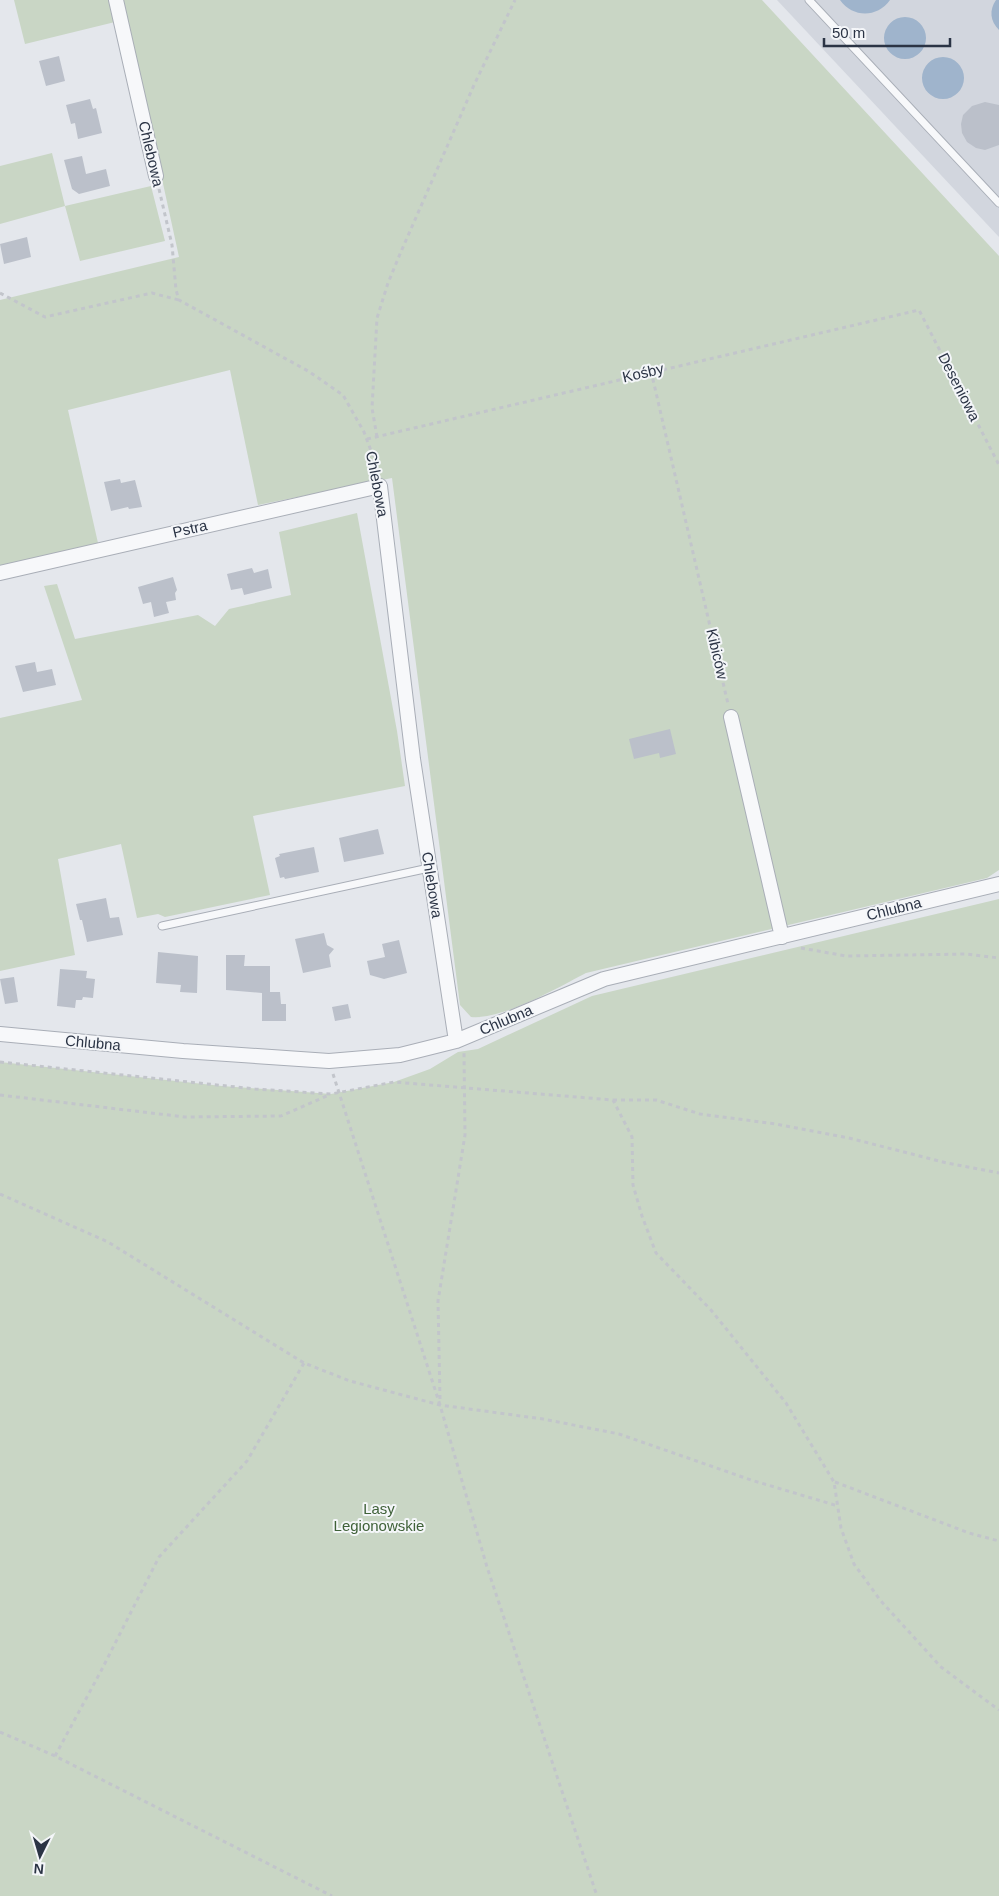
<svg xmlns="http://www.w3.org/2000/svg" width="999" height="1896" viewBox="0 0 999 1896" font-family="Helvetica,sans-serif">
  <rect width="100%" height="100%" fill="#e4e7ec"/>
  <path fill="#d2d6de" d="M777 0H999V237Z"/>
  <path fill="#c9d6c5" d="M14 0H110L115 22 25 44Z
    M123 0H762L999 256V870L987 878 586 973C557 988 502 1020 471 1017L460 1005 392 478 258 505 230 370 68 410 98 543 0 566V300L179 257Z
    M52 153 65 206 151 186 165 241 80 261 65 206 0 224V166Z
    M357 513 397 731 405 786 253 816 270 895 165 917 158 914 137 918 121 844 58 859 75 955 0 971V718L82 700 44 586 57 584 75 639 198 615 215 626 229 609 291 595 279 532Z
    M999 899V1896H0V1062L222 1086 331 1094 394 1082 430 1069 458 1052 478 1049 592 996Z"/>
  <path fill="#9fb4cc" d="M840 0H890C877 18 853 18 840 0Z
    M996 0H999V30C990 21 989 10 996 0Z
    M884 38a21 21 0 1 1 42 0a21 21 0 1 1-42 0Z
    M922 78a21 21 0 1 1 42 0a21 21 0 1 1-42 0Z"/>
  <path fill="#bbc0ca" d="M59 56 65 81 46 86 39 61Z
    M90 99 93 109 96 108 102 133 78 139 75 123 71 124 66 105Z
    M985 102 999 105V145L985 150 976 148 967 142 962 133 961 124 963 115 972 106Z
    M82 156 86 174 106 169 110 186 79 194 72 189 64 160Z
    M27 237 31 257 4 264 0 244Z
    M120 479 121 483 135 480 142 507 129 509 128 507 111 511 104 482Z
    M252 568 254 573 268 569 272 588 244 595 242 588 231 590 227 574Z
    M173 577 177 590 175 593 176 600 166 602 169 613 154 617 151 602 143 604 138 587Z
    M35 662 37 672 52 669 56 685 23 692 15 666Z
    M670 729 676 754 660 758 659 753 634 759 629 739Z
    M378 829 384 854 344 862 339 838Z
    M314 847 319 872 285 879 284 877 280 878 275 858 280 856 279 854Z
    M106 898 110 918 119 917 123 935 87 942 82 920H80L76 904Z
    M324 933 327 945 334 949 329 955 331 967 303 973 295 939Z
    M399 940 407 973 384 979 370 975 367 961 385 957 382 944Z
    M158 952 198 956 197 993 180 992 181 985 156 983Z
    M226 955H245L244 966H270V992H280L281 1004H286V1021H262V993L226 990Z
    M60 969 87 971 86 978 95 979 93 998 83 997 82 1000H76L75 1008 57 1006Z
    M14 977 18 1002 5 1004 0 979Z
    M348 1004 351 1018 335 1021 332 1007Z"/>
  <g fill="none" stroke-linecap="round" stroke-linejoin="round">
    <defs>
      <path id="lane" d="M809 0 999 203
        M162 926 429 868"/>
      <path id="street" d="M116 0 156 176
        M0 573 380 486 413 759 456 1041
        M731 717 782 937
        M0 1034 183 1051 329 1061 400 1055 456 1041 604 979 999 884"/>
    </defs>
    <use href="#lane" stroke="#a9aeb7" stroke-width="9"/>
    <use href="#street" stroke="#a9aeb7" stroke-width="16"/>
    <path stroke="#c2c5cb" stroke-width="3" stroke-dasharray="4 4" stroke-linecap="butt" d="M159 189 172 245 176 290 179 300 308 371 343 395 364 432 373 456 377 473
      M0 293 45 317 152 293 179 300
      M651 371 728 704
      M377 437 372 408 377 318 388 283 400 254 474 85 515 0
      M367 439 919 310 999 465
      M801 948 846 956 967 954 999 958
      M0 1062 255 1089 331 1094 394 1082 613 1100 632 1137 633 1185 642 1216 656 1253 711 1310 786 1403 834 1482 841 1528 854 1564 880 1600 941 1667 999 1710
      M333 1074 440 1405 487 1567 597 1896
      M0 1095 185 1117 281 1116 329 1095
      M613 1100H656L700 1114 776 1124 849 1138 947 1163 999 1173
      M0 1194 108 1242 304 1363 350 1381 440 1405 543 1419 619 1434 751 1480 838 1506
      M440 1399 438 1301 465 1135 464 1053
      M835 1482 969 1533 999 1541
      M0 1732 55 1756 332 1896
      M55 1756 101 1671 159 1557 247 1461 304 1363"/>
    <use href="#lane" stroke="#f7f8fa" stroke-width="7"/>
    <use href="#street" stroke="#f7f8fa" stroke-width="14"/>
  </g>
  <g text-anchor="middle" stroke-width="4" stroke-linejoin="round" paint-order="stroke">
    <g font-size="15" fill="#2b3445" stroke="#f4f6f9">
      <text transform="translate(151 154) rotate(77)" y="5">Chlebowa</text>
      <text transform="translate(643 373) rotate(-13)" y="5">Kośby</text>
      <text transform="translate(959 387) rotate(63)" y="5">Deseniowa</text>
      <text transform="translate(377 484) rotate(79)" y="5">Chlebowa</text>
      <text transform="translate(190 529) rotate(-13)" y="5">Pstra</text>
      <text transform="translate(717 654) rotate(77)" y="5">Kibiców</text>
      <text transform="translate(432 885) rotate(81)" y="5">Chlebowa</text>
      <text transform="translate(894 909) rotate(-14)" y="5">Chlubna</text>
      <text transform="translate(506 1020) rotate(-23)" y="5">Chlubna</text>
      <text transform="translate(93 1043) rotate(5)" y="5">Chlubna</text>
    </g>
    <g font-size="15" fill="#3f6138" stroke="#f4f6f9">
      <text x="379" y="1514">Lasy<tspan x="379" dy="17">Legionowskie</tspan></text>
    </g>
  </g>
  <g transform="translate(40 1856) rotate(185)" stroke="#f4f6f9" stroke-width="4" paint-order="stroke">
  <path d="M0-4L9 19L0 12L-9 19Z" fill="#2b3445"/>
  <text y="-8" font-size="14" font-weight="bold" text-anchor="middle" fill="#2b3445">N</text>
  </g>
  <path d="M824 38v8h126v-8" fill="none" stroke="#2b3445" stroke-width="2.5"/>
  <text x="832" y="38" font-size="15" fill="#2b3445" stroke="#f4f6f9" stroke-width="4" paint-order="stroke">50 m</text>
</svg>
